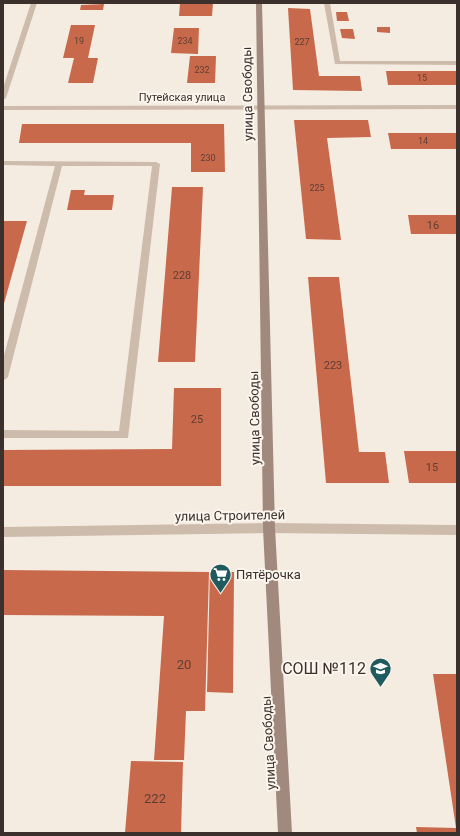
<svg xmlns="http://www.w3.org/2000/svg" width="460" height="836" font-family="Roboto,sans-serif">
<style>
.building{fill:#c8694b}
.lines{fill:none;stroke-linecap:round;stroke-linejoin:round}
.lane{fill:#cdbbac;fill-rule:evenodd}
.street{fill:#cdbbac;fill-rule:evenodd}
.secondary{fill:#a18a7d;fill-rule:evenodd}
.labels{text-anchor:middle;stroke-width:4;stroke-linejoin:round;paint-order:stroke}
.far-number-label{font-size:9px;fill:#5e3e33}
.far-street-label{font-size:11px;fill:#3b302b;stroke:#fbf5ee}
.number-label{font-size:11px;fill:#5e3e33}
.street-label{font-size:13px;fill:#3b302b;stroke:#fbf5ee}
.poi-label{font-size:13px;fill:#3b302b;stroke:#fbf5ee;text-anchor:start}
.near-number-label{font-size:13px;fill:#5e3e33}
.near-poi-label{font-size:16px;fill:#3b302b;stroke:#fbf5ee;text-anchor:end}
</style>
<rect width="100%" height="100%" fill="#f4ebe1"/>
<path class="building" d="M180,3H213L212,16H179Z
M104,4L103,10H80L81,5Z
M288,8L310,9L319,76H360L362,91L293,90Z
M336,12H347L349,21H337Z
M71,25H95L88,58H98L93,83H68L74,58H63Z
M377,27H390V33L377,32Z
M174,28H199L198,54L171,53Z
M340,29H353L355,39L342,38Z
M190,56H216L215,83H187Z
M386,71H457V85H388Z
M294,120H368L371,137L327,138L341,240L306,239Z
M22,124H224L225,172H191V143H19Z
M388,133H457V149H391Z
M172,187H203L195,362H158Z
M71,190H85L84,195H114L112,210H67Z
M408,215H457V234H411Z
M3,221H27L3,307Z
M308,277H339L359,452H385L389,483H326Z
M174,388H221V486H3V450L172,449Z
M404,451H457V483H409Z
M3,570L209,572L205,711H186L184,760H154L164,616L3,615Z
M210,571L234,572L233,693L207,692Z
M433,674H457V833H417L416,827L456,828Z
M131,761L183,762L181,833H125Z"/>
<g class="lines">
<path class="lane" d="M324,3H330L340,61H457V65L335,64Z
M3,161L156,162L160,164L128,438H3V430L119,431L152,166H62L8,377L3,381V359L55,166L3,165Z"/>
<path class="street" d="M31,3H37L6,98L3,100V88Z
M457,105V109L3,110V106Z
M269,523L457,525V535L269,533L3,537V527Z"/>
<path class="secondary" d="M256,3H262L275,528L292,833H278L263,528Z"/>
</g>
<defs>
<symbol id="supermarket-pin" viewBox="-11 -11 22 30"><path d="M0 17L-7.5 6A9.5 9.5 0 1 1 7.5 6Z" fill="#1f5a5e" stroke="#fbf5ee"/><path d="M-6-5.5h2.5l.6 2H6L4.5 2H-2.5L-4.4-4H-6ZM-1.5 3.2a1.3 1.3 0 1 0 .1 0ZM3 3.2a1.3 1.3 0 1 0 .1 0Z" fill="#fff"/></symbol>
<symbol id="school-pin" viewBox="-11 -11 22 30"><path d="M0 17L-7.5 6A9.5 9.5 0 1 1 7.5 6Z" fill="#1f5a5e" stroke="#fbf5ee"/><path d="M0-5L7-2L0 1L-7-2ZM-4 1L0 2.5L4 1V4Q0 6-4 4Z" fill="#fff"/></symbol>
</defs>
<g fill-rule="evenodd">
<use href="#supermarket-pin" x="208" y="562" width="25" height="34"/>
<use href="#school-pin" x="368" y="656" width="25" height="34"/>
</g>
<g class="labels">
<g class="far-number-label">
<text x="79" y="44">19</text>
<text x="185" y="44">234</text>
<text x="302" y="45">227</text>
<text x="202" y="73">232</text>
<text x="422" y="81">15</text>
<text x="423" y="144">14</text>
<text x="208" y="161">230</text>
<text x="317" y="191">225</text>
</g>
<g class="far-street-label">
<text x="182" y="101">Путейская улица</text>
</g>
<g class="number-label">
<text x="433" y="229">16</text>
<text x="182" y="279">228</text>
<text x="333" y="369">223</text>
<text x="197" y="423">25</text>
<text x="432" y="471">15</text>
</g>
<g class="street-label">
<text transform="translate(247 94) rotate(-91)" y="5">улица Свободы</text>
<text transform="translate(254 418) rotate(-91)" y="5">улица Свободы</text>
<text transform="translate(230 515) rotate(-1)" y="5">улица Строителей</text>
<text transform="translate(268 743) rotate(-93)" y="5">улица Свободы</text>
</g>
<g class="poi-label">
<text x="236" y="579">Пятёрочка</text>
</g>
<g class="near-number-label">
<text x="184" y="669">20</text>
<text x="155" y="803">222</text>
</g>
<g class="near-poi-label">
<text x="366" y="674">СОШ №112</text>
</g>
</g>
<rect width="460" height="836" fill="none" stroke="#3b302b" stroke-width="8"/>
</svg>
